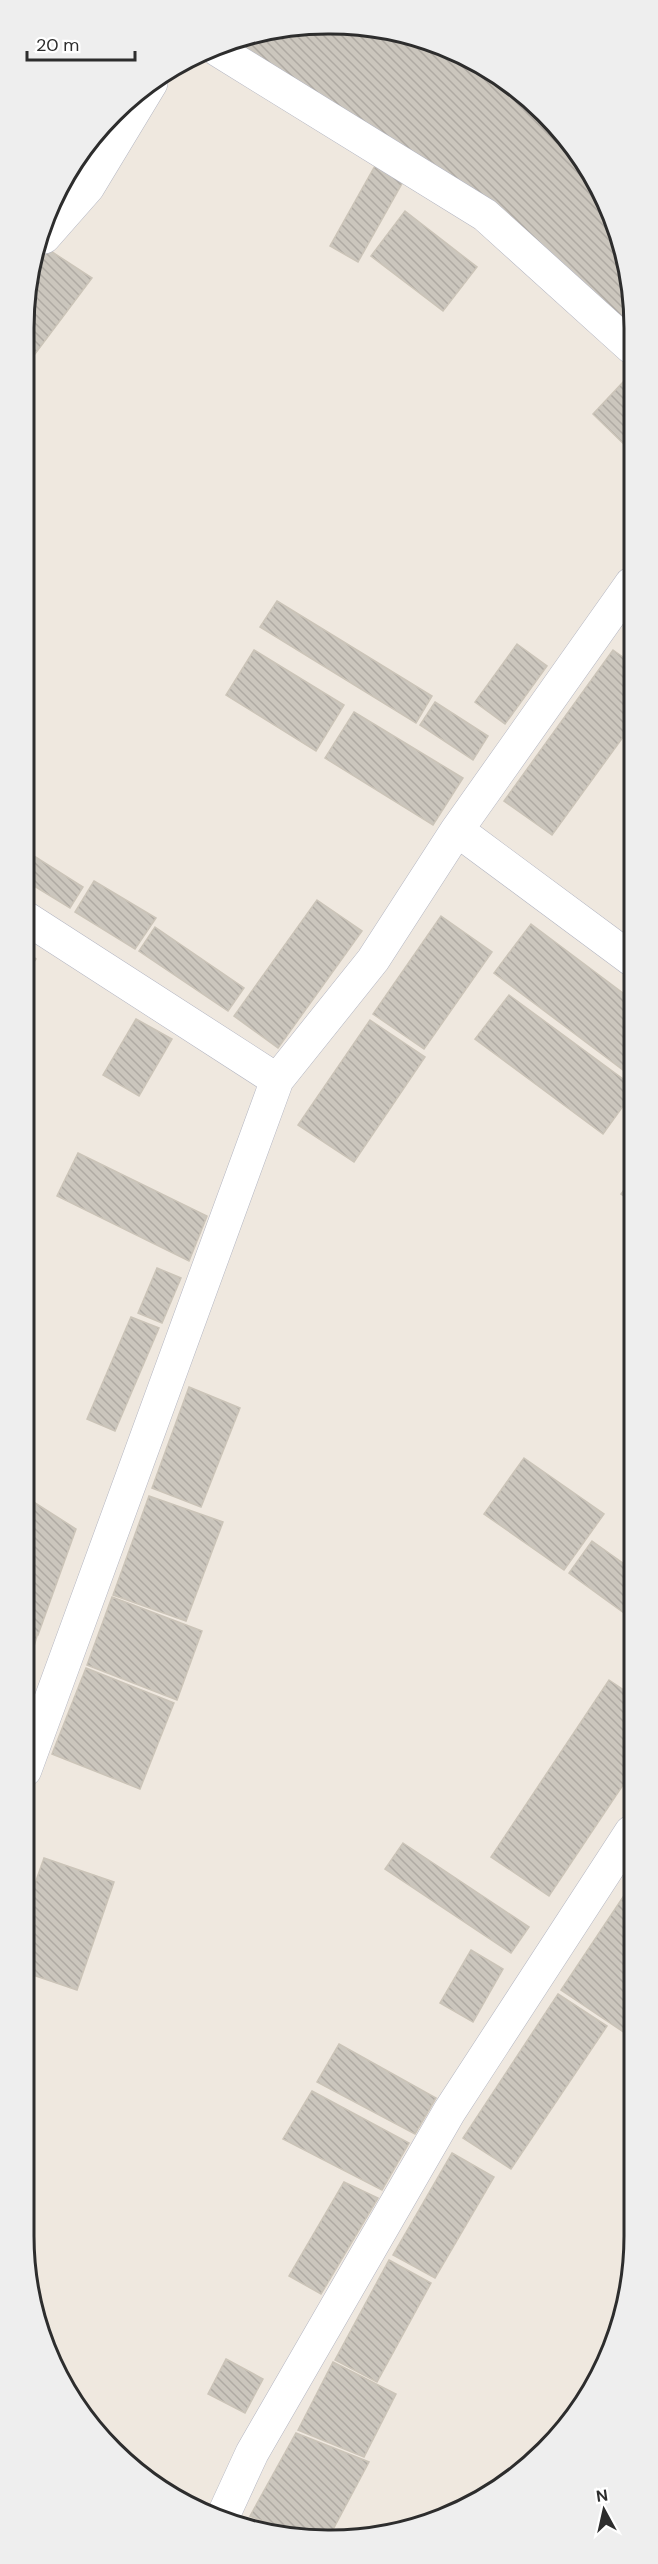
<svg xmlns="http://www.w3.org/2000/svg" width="658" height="2564" font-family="'DM Sans',sans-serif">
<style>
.building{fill:url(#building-back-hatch);stroke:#cbc4b8;stroke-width:1.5}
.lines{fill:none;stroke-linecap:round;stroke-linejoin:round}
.street-casing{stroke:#b3b5c1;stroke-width:34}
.street{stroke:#fff;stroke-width:33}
.rim{fill:none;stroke:#2d2d2d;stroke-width:3}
</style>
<defs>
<pattern id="building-back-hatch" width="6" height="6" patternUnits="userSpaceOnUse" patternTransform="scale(1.5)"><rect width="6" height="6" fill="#cbc6bd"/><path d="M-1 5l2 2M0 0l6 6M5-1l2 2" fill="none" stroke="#afaaa3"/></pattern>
</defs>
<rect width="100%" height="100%" fill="#efe8df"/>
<path class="building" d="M369,27L464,56L545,114L603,194L631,290V330L484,198L432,163L231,44L250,34Z
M376,164L404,180L358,262L330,246Z
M405,211L477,267L443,311L371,256Z
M43,246L92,278L32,358L27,354V289Z
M626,379L631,385V451L593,414Z
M277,601L432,696L416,723L260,627Z
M517,644L547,666L505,724L475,702Z
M254,650L344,705L316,751L226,695Z
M613,650L631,663V726L552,835L504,801Z
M435,702L488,736L473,760L420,725Z
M354,712L463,778L433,825L325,758Z
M26,851L83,887L70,908L26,881Z
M94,881L156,918L135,949L75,912Z
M317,900L362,931L278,1048L234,1016Z
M441,916L492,952L424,1049L373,1014Z
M531,924L631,999V1076L494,973Z
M155,927L244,988L228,1011L139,951Z
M26,951L36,959L26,974Z
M509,995L631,1085V1095L603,1134L475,1039Z
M136,1019L172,1039L139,1096L103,1075Z
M370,1020L425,1057L354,1162L298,1125Z
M78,1153L207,1216L189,1261L57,1196Z
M631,1180V1201L621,1194Z
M157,1268L181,1278L162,1323L138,1313Z
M131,1317L159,1328L115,1431L87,1419Z
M189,1387L240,1408L201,1507L152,1488Z
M524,1458L604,1514L564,1570L484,1514Z
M149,1496L223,1522L186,1621L113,1595Z
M32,1501L76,1529L38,1635L25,1628V1520Z
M592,1541L631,1569V1618L569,1573Z
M112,1597L202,1631L177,1700L87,1665Z
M25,1630L37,1636L25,1677Z
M86,1668L174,1703L140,1789L52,1754Z
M609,1680L631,1695V1773L549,1896L491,1857Z
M403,1843L529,1927L511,1953L385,1869Z
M44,1858L114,1882L77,1990L24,1972V1915Z
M625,1894L631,1898V2024L625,2033L561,1990Z
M471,1950L503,1969L473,2022L440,2003Z
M558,1994L607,2026L511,2169L463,2138Z
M339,2044L436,2098L415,2134L317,2082Z
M312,2091L409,2143L382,2190L283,2139Z
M452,2153L494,2177L435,2278L393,2255Z
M344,2182L378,2198L321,2294L289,2276Z
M389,2260L431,2283L377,2382L335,2360Z
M226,2359L263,2379L245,2413L208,2394Z
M333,2362L396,2394L364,2457L298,2430Z
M296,2433L369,2462L329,2537L309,2539L250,2516Z"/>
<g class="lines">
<defs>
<path id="street" d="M218,50L485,215L631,347
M44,237L88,187L151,83
M457,830L631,959
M26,918L277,1080
M25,1770L277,1080L373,960L457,830L631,584
M223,2516L252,2453L449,2112L631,1832"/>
</defs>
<use href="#street" class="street-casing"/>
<use href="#street" class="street"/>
</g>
<path d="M0 0H658V2564H0ZM328 34H330A294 294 0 0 1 624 328V2236A294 294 0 0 1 330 2530H328A294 294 0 0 1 34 2236V328A294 294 0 0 1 328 34Z" fill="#eee" fill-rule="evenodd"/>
<path class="rim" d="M328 34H330A294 294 0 0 1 624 328V2236A294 294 0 0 1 330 2530H328A294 294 0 0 1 34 2236V328A294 294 0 0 1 328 34Z"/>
<g transform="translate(604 2510) rotate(352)" stroke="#ffffff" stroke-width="4.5" paint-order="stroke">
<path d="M0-4.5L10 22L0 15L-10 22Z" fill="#2d2d2d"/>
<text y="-9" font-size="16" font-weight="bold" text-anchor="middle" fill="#2d2d2d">N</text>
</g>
<path d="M27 51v9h108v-9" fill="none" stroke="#2d2d2d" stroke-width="3"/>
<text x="36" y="51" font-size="18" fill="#2d2d2d" stroke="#ffffff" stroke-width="4.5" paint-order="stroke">20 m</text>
</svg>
